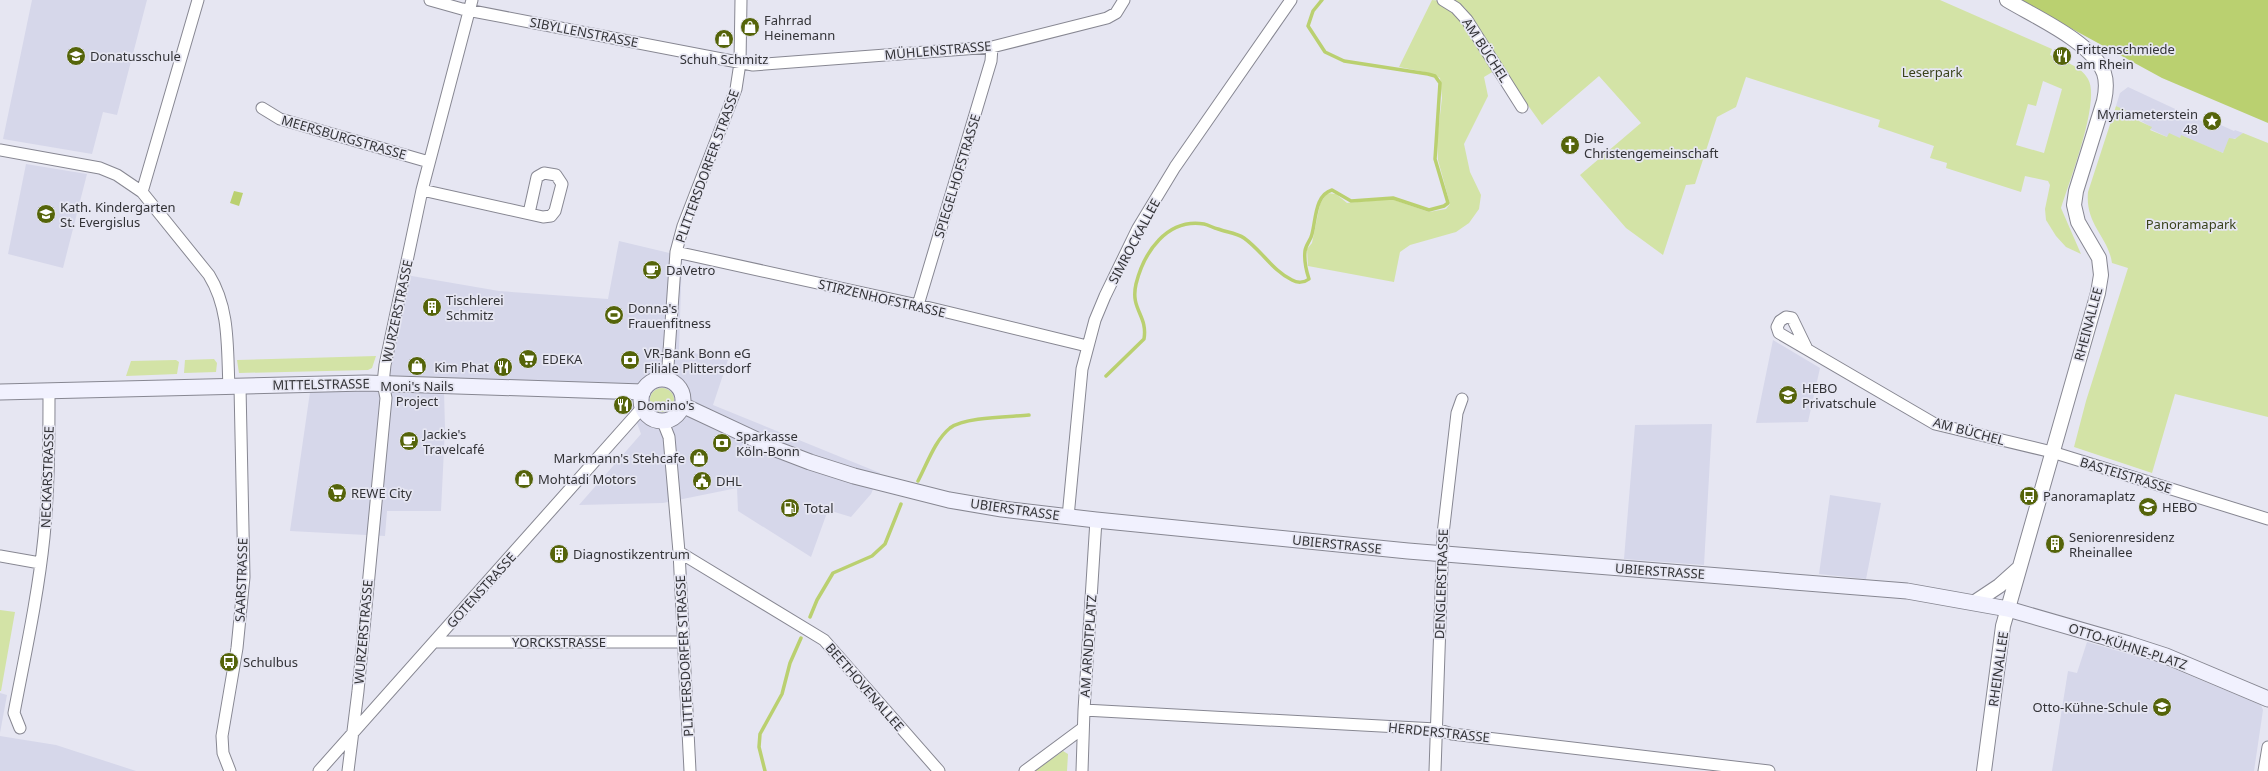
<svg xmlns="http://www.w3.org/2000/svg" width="2268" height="771" font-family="'Noto Sans',sans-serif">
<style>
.built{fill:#d6d7ea}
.green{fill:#d3e3a6;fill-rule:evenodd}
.water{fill:#bad070}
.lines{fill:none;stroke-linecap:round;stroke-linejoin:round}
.stream{stroke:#bad070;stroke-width:3.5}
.minor-casing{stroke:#878792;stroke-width:13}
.tertiary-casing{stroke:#878792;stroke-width:16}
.secondary-casing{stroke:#878792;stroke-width:17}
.minor{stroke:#fff;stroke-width:11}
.tertiary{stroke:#fff;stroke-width:14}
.secondary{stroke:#f1f1fe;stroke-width:15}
.labels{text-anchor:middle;stroke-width:3.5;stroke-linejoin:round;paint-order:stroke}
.poi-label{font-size:13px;fill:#333337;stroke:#e6e6f2;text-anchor:start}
.street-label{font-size:13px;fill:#333337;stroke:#e6e6f2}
.park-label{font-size:13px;fill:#39421a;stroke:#e6e6f2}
</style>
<rect width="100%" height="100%" fill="#e6e6f2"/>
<path class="built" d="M32,0H147L117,115L103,112L92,154L3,139Z
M2128,87L2201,121H2212L2234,131L2235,130L2243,133L2238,138L2232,139L2223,153L2181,136L2180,138L2167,137L2150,129L2151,127L2116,106L2120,93Z
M26,164L87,174L63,268L8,254Z
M619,241L682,256L679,350L728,360L713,405L880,473L871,494L851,517L828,510L811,557L738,511L737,488L663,503L579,505L641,434L629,401L444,392L445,428L441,511H387L385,536L290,531L310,392L388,388L406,275L499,291L608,299Z
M1773,340L1820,368L1808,422L1756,423Z
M1712,424L1704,565L1624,559L1635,425Z
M1830,495L1881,503L1866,579L1819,574Z
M2087,642L2160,663L2261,705L2263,710L2254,771H2052L2068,671L2077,673Z
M0,693L7,695L0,733Z
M0,736L56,745L136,771H0Z"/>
<path class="green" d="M1432,0C1459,0 1481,49 1494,71L1484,77L1488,96L1464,144L1470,172L1481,195L1479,209L1469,223L1456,232L1410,245L1400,252L1394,282L1308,266L1307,249L1312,243L1320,204L1327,193L1336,194L1347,203L1391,199L1429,212L1446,209L1450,204L1438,160L1437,141L1442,98L1440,78L1430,73L1399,67Z
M1455,0H1940L2052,49L2050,55C2063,61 2081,66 2088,79C2101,100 2069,182 2061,208L2081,254L2066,247L2056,236L2046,220L2045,209L2050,185L2048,181L2025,176L2021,192L1946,168L1947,163L1930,158L1934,146L1878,127L1880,120L1746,77L1736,107L1717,117L1695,184L1686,185L1663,255L1626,228L1580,175L1641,123L1599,76L1542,125L1515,87L1465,8ZM2043,81L2062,89L2044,153L2016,145L2028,104L2036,106Z
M2116,106L2138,116L2139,121L2152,127L2150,130L2167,137L2169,133L2180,138L2181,135L2223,153L2229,138L2235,139L2243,133L2268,143V417L2175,394L2152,473L2074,447L2086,401L2128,268L2112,263C2108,236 2085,225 2088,192Z
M376,356L372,368L368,370L239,373L237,360Z
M214,359L217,363L216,372L184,373L185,360Z
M176,360L179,362L177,374L126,376L131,361Z
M650 400a12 12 0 1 1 24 0a12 12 0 1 1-24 0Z
M0,610L15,612L1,691H0Z
M1063,751L1068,754L1067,771H1035Z"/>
<path class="water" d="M2019,0H2268V123L2162,78Z
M234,191L243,193L239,206L230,203Z"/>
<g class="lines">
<path class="stream" d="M1106,376L1144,339C1148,315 1130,310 1136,284C1144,252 1167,218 1204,224C1209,225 1213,228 1218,229C1226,232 1237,233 1244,238C1261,250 1273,271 1292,280C1297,283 1304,283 1309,279C1306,270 1304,260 1305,251C1306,244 1311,240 1312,234C1316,219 1315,195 1332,190L1351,201L1393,198L1429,210L1444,206L1448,203L1435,159L1440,83L1435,76L1428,74L1344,61L1325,52L1308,26L1313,11L1322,0
M918,481C927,464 935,440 950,428C965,417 1009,417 1029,415
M810,617L817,600L833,573L872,556L885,544L901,504
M765,771L759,747L760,734L782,694L790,663L801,638"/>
<defs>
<path id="minor" d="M430,0L462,9L753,65L992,47L1107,18L1116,13L1124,0
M1443,0L1456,8L1467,20L1522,107
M262,108L280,119L429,162
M0,150L100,168L117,175L142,192L209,275C230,309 227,348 229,387
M422,190L543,217L551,216L555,211L562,184L556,175L544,173L537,177L529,213
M142,192L198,0
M676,252L918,305L1087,346
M918,305L991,61L992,47
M1807,349L1792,318L1786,317L1780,321L1777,327L1779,333L1935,424L2052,452L2268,519
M667,380L676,252L683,226L736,89L740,63L741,0
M663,422L669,437L679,552L690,771
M1068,517L1082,369L1095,320L1105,296L1138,228L1175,167L1291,0
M679,552L824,640L939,771
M0,556L40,563
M434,642H683
M1084,710L1436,729L1452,734L1769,771
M20,728L14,713C25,655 38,596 44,537C49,488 49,440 49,391
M230,771L223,753L222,736L237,648L244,577L240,387
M319,771L642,408
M348,771L358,691L386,398L383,383L385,365L422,190L472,0
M1025,771L1083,728
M1082,771L1084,710L1096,520
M1435,771L1443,534L1457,413L1462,399
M2264,771L2268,747"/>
<path id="tertiary" d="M1975,602L1999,586L2018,569
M1984,771L2003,626L2098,293L2101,275L2099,258L2078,222L2074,205L2076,191L2104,101C2106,92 2107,82 2104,73C2092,42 2035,17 2007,0"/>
<path id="secondary" d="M641 400a21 21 0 1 1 42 0a21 21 0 1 1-42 0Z
M0,392L366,383L643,392
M682,405L776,449L810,462L854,476L949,500L1002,509L1096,520L1408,551L1907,591L2008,609L2129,644L2166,656L2268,699"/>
</defs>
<use href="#minor" class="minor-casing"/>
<use href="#tertiary" class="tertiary-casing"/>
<use href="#secondary" class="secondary-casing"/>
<use href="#minor" class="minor"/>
<use href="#tertiary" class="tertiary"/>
<use href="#secondary" class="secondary"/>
</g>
<defs>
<symbol id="shop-disc" viewBox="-11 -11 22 22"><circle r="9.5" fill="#55640a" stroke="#e6e6f2"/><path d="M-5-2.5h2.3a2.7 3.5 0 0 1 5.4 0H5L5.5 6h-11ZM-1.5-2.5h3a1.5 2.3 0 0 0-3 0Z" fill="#fff"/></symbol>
<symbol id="school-disc" viewBox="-11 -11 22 22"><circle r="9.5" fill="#55640a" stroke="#e6e6f2"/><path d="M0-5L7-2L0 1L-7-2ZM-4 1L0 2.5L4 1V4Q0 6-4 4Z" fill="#fff"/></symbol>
<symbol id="restaurant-disc" viewBox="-11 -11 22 22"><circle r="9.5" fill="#55640a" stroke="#e6e6f2"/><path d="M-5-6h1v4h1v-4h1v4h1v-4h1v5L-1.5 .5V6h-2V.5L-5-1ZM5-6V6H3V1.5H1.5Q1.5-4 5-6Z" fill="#fff"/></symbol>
<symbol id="sight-disc" viewBox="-11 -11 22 22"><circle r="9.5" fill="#55640a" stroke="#e6e6f2"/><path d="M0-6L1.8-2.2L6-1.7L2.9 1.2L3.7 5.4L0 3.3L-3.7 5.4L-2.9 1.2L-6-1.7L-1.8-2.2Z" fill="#fff"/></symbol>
<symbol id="church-disc" viewBox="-11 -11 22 22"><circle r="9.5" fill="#55640a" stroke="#e6e6f2"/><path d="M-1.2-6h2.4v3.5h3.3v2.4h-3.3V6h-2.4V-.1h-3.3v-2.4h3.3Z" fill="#fff"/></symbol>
<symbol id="cafe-disc" viewBox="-11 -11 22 22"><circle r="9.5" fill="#55640a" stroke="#e6e6f2"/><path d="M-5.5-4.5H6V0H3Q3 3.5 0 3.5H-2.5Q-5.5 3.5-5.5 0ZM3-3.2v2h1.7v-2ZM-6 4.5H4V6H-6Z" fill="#fff"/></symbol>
<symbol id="building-disc" viewBox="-11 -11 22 22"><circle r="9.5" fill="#55640a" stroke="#e6e6f2"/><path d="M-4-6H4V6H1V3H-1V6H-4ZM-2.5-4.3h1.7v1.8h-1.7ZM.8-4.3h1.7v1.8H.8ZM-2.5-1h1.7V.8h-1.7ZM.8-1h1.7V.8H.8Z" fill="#fff"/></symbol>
<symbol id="stadium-disc" viewBox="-11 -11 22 22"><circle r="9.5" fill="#55640a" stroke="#e6e6f2"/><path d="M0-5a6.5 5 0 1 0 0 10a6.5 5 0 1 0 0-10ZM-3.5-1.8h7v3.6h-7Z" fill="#fff"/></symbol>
<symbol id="supermarket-disc" viewBox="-11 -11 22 22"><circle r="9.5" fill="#55640a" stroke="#e6e6f2"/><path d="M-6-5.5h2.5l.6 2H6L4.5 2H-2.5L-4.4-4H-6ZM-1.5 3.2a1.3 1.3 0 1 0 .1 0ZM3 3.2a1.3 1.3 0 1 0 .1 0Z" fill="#fff"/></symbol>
<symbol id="bank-disc" viewBox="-11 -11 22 22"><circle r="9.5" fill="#55640a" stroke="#e6e6f2"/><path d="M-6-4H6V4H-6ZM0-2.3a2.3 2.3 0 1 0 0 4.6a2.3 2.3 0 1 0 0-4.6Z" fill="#fff"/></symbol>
<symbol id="civic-disc" viewBox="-11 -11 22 22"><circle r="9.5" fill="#55640a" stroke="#e6e6f2"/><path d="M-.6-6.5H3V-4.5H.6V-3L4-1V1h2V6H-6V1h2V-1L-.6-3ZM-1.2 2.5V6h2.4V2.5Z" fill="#fff"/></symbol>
<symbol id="bus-disc" viewBox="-11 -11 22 22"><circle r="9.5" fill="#55640a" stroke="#e6e6f2"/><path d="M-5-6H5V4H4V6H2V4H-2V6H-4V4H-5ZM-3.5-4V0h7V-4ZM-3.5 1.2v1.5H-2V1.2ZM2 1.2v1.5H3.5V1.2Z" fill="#fff"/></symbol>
<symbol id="fuel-disc" viewBox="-11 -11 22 22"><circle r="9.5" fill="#55640a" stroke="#e6e6f2"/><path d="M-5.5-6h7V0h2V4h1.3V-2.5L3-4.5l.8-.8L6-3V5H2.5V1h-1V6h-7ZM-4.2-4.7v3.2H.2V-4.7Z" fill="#fff"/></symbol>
</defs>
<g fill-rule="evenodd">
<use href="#shop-disc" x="739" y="16" width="22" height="22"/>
<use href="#shop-disc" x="713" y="28" width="22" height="22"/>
<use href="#school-disc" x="65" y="45" width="22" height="22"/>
<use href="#restaurant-disc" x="2051" y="45" width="22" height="22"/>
<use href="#sight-disc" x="2201" y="110" width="22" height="22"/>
<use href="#church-disc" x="1559" y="134" width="22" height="22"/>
<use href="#school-disc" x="35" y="203" width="22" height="22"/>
<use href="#cafe-disc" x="641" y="259" width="22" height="22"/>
<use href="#building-disc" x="421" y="296" width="22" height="22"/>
<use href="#stadium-disc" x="603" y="304" width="22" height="22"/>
<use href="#supermarket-disc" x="517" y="348" width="22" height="22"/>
<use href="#bank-disc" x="619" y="349" width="22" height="22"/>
<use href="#shop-disc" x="406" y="355" width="22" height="22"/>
<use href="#restaurant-disc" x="492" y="356" width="22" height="22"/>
<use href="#school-disc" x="1777" y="384" width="22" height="22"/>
<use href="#restaurant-disc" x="612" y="394" width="22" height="22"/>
<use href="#cafe-disc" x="398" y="430" width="22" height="22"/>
<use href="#bank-disc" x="711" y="432" width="22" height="22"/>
<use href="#shop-disc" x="688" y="447" width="22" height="22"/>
<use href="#shop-disc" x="513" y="468" width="22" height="22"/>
<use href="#civic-disc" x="691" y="470" width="22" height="22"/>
<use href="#supermarket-disc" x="326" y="482" width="22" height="22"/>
<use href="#bus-disc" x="2018" y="485" width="22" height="22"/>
<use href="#school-disc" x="2137" y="496" width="22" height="22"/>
<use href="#fuel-disc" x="779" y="497" width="22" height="22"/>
<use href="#building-disc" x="2044" y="533" width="22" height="22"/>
<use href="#building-disc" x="548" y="543" width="22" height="22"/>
<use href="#bus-disc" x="218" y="651" width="22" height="22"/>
<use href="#school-disc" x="2151" y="696" width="22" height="22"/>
</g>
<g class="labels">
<g class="poi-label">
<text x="764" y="25">Fahrrad<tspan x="764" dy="15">Heinemann</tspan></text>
<text x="2076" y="54">Frittenschmiede<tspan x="2076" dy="15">am Rhein</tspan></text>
<text x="90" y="61">Donatusschule</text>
<text x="724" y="64" text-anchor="middle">Schuh Schmitz</text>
<text x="2198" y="119" text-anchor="end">Myriameterstein<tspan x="2198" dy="15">48</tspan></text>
<text x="1584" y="143">Die<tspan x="1584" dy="15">Christengemeinschaft</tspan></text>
<text x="60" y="212">Kath. Kindergarten<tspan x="60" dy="15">St. Evergislus</tspan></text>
<text x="666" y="275">DaVetro</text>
<text x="446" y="305">Tischlerei<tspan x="446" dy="15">Schmitz</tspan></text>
<text x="628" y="313">Donna's<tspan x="628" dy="15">Frauenfitness</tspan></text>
<text x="644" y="358">VR-Bank Bonn eG<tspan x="644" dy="15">Filiale Plittersdorf</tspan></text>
<text x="542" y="364">EDEKA</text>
<text x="489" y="372" text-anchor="end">Kim Phat</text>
<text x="417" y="391" text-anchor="middle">Moni's Nails<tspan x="417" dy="15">Project</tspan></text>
<text x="1802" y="393">HEBO<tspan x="1802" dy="15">Privatschule</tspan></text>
<text x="637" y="410">Domino's</text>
<text x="423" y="439">Jackie's<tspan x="423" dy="15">Travelcafé</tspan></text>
<text x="736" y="441">Sparkasse<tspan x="736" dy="15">Köln-Bonn</tspan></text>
<text x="685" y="463" text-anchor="end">Markmann's Stehcafe</text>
<text x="538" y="484">Mohtadi Motors</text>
<text x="716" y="486">DHL</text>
<text x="351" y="498">REWE City</text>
<text x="2043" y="501">Panoramaplatz</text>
<text x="2162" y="512">HEBO</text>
<text x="804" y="513">Total</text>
<text x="2069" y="542">Seniorenresidenz<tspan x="2069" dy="15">Rheinallee</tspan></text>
<text x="573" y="559">Diagnostikzentrum</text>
<text x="243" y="667">Schulbus</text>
<text x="2148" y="712" text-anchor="end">Otto-Kühne-Schule</text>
</g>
<g class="street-label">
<text transform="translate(584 32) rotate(11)" y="5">SIBYLLENSTRASSE</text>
<text transform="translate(938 50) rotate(-5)" y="5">MÜHLENSTRASSE</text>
<text transform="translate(1486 50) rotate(57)" y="5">AM BÜCHEL</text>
<text transform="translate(344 137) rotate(16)" y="5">MEERSBURGSTRASSE</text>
<text transform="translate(707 166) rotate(-70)" y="5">PLITTERSDORFER STRASSE</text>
<text transform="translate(957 176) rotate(-73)" y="5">SPIEGELHOFSTRASSE</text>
<text transform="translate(1134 241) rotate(-62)" y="5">SIMROCKALLEE</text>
<text transform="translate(882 298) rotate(13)" y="5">STIRZENHOFSTRASSE</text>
<text transform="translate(397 311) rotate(-78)" y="5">WURZERSTRASSE</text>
<text transform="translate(2088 324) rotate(-75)" y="5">RHEINALLEE</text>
<text transform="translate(321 384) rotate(-1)" y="5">MITTELSTRASSE</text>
<text transform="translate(1969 431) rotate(15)" y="5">AM BÜCHEL</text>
<text transform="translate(2126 475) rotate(17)" y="5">BASTEISTRASSE</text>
<text transform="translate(47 477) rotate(-88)" y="5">NECKARSTRASSE</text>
<text transform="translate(1015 509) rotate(8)" y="5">UBIERSTRASSE</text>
<text transform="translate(1337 544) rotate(6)" y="5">UBIERSTRASSE</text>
<text transform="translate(1660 571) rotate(4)" y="5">UBIERSTRASSE</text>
<text transform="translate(241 580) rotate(-88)" y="5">SAARSTRASSE</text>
<text transform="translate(1441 584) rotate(-88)" y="5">DENGLERSTRASSE</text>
<text transform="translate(481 590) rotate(-48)" y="5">GOTENSTRASSE</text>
<text transform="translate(363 632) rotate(-85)" y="5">WURZERSTRASSE</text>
<text x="559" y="647">YORCKSTRASSE</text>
<text transform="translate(1088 646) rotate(-86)" y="5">AM ARNDTPLATZ</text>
<text transform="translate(2128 646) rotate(18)" y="5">OTTO-KÜHNE-PLATZ</text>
<text transform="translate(684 656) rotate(-93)" y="5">PLITTERSDORFER STRASSE</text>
<text transform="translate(1998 669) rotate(-82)" y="5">RHEINALLEE</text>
<text transform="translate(865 687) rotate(49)" y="5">BEETHOVENALLEE</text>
<text transform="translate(1439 732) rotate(6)" y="5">HERDERSTRASSE</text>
</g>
<g class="park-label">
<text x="1932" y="77">Leserpark</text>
<text x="2191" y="229">Panoramapark</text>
</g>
</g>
</svg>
